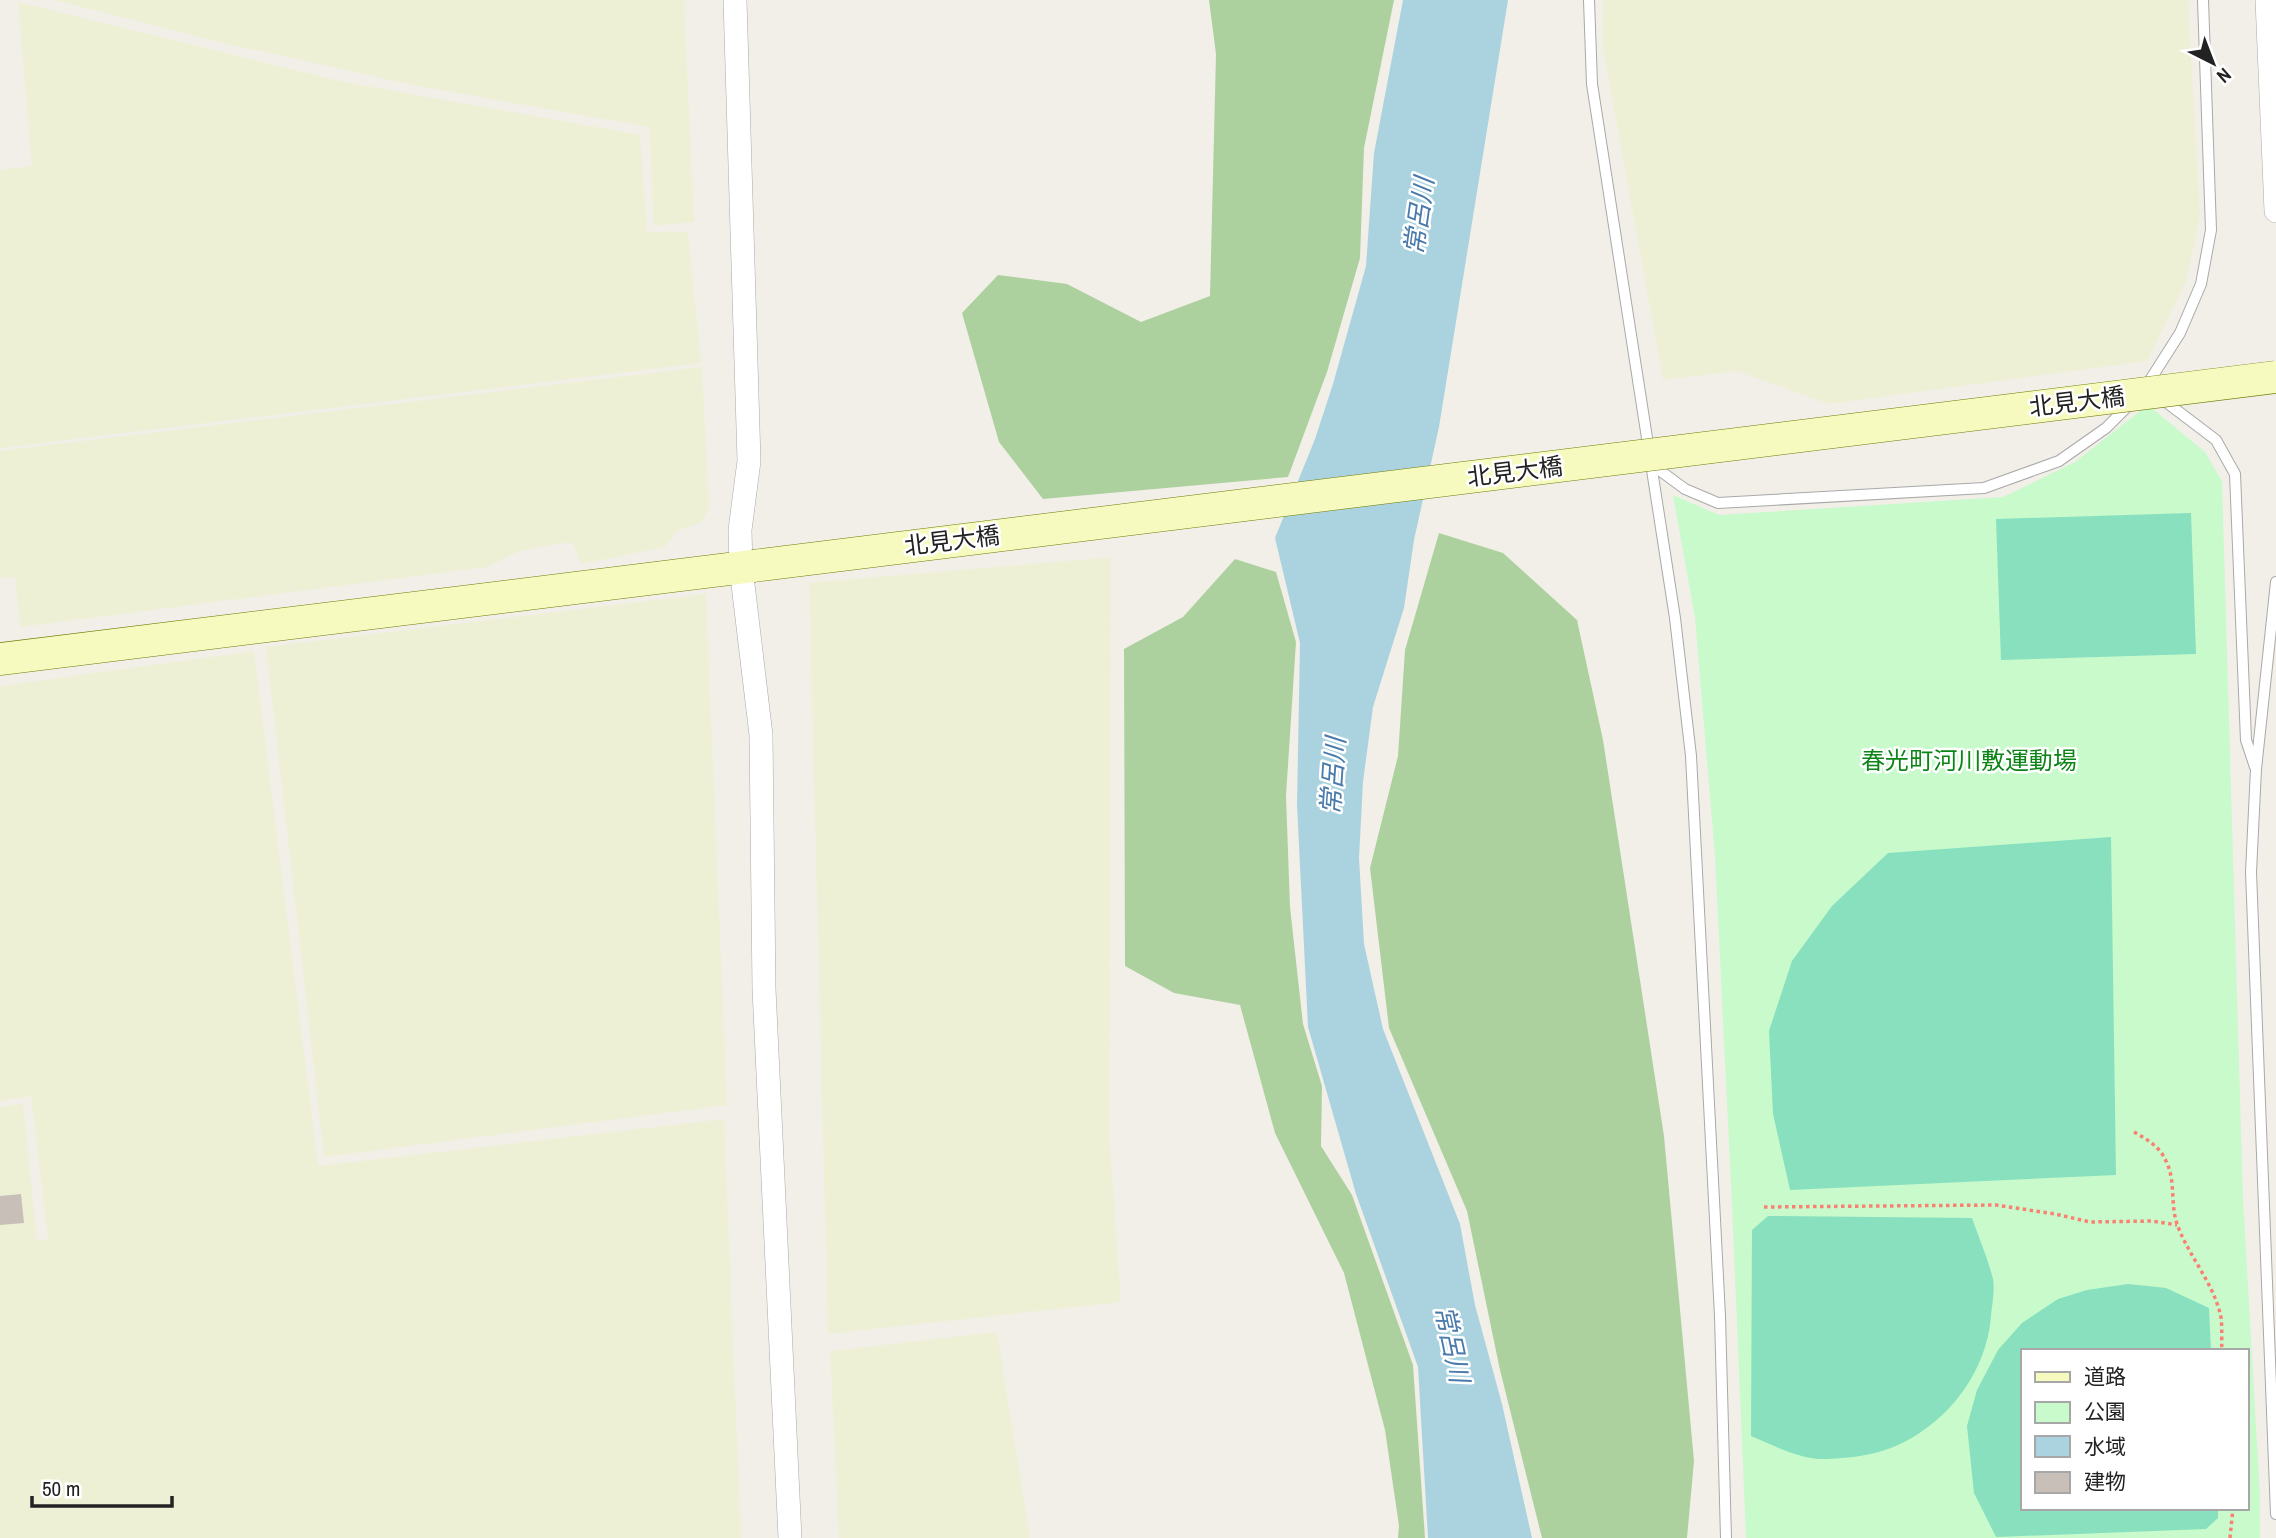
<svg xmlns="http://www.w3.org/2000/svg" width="2276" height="1538" font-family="'Archivo Narrow','Noto Sans JP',sans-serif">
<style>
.farmland{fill:#eef0d5}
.forest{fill:#add19e}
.park{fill:#c8facc;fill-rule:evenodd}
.pitch{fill:#88e0be}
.water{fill:#aad3df}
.building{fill:#c7bfb8}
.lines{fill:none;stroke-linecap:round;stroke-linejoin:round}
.lane-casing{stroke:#a9a9a9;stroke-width:12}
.street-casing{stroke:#a9a9a9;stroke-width:24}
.secondary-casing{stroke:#707d05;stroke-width:33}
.path{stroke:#fa8072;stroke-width:3.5;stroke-dasharray:3.5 3.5;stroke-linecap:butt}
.lane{stroke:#fff;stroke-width:10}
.street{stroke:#fff;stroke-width:23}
.secondary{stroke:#f7fabf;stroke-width:32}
.secondary-bridge-casing{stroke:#707d05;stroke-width:33;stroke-linecap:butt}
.secondary-bridge{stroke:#f7fabf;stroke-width:32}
.labels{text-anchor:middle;stroke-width:5;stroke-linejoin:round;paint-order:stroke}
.street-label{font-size:24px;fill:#222;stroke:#fff}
.park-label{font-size:24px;fill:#0c8416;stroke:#fff}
.water-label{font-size:26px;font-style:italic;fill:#4a7aab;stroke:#fff}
</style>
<rect width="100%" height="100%" fill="#f2efe9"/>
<path class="farmland" d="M55,0H684L694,222L654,226L649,127L418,86L223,43Z
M1603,0H2188L2200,217L2186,282L2147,361L1829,404L1737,371L1663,380L1602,42Z
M18,2L344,82L640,135L647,232H688L701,363L0,448V170L32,166Z
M702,367L709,507L702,522L677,531L665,547L581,564L573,543H564L519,551L487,567L20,627L15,577L0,578V451Z
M1111,557L1110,1144L1121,1302L828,1334L809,583Z
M706,594L727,1105L324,1157L266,647Z
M254,651L318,1166L724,1119L741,1538H0V1107L23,1104L37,1240L48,1239L31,1096L0,1101V686Z
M997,1332L1030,1538H839L830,1351Z"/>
<path class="forest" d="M1209,0H1394L1364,148L1360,258L1327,372L1288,477L1043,499L999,442L962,313L998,275L1067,284L1141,322L1210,296L1216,54Z
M1439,533L1503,553L1577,620L1603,740L1664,1136L1694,1461L1687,1538H1542L1500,1370L1467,1211L1389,1028L1370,868L1398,756L1405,650Z
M1235,559L1276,572L1296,642L1286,796L1290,907L1303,1024L1322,1086L1321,1146L1352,1195L1413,1365L1425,1538H1398L1399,1526L1385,1430L1344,1273L1275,1133L1240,1005L1174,993L1125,966L1124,649L1183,617Z"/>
<path class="park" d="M2148,405L2205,452L2222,481L2243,1199L2260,1496V1538H1746L1732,1205L1715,856L1695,618L1673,495L1719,515L2003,497L2075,462ZM2022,1351H2246V1508H2022Z"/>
<path class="pitch" d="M2191,513L2196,654L2001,660L1996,519Z
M2111,837L2116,1175L1790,1190L1773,1114L1769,1031L1792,961L1832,906L1888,853Z
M1768,1216L1972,1218C1979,1238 1988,1259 1993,1279C1995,1290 1992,1305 1991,1316C1987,1371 1949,1421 1900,1444C1878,1455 1851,1458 1827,1459C1801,1460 1775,1446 1751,1436L1752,1230Z
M2128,1284L2166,1288L2209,1308L2211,1351H2022V1508H2218V1518L2206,1529L1996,1537L1974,1493L1967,1426L1977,1390L1998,1350L2022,1323L2058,1299L2087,1290Z"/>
<path class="water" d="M1403,0H1508L1439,427L1414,540L1404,608L1373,707L1363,782L1359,858L1364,944L1383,1029L1460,1224L1475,1305L1502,1404L1532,1538H1428L1418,1367L1356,1194L1308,1027L1297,805L1300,643L1275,538L1315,439L1333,384L1366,266L1374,153Z"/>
<path class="building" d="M21,1194L24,1223L0,1225V1196Z"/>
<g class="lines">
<defs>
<path id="lane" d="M1589,0L1592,84L1675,618L1691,756L1720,1316L1726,1538
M2145,388L2180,333L2201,284L2211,230L2203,0
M2162,399L2216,440L2235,474L2246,740L2255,767
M1651,464L1685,489L1718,503L1984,488L2059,461L2106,428L2132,402
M2276,582L2256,769L2251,872L2276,1514"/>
<path id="street" d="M735,0L749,461L740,530L741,568L761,735L764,989L790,1538
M2267,0L2276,211"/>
<path id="secondary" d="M0,659L753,566"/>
</defs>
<use href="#lane" class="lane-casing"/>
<use href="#street" class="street-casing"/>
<use href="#secondary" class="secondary-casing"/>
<path class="path" d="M2134,1132C2147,1139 2160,1147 2166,1161C2176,1181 2170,1203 2177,1224C2188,1255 2212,1281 2220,1313C2223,1324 2221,1339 2222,1351
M1764,1207L1996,1205L2055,1214L2090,1222L2152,1221L2177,1225
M2230,1538L2233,1508"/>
<use href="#lane" class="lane"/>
<use href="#street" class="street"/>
<use href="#secondary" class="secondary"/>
<defs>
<path id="secondary-bridge" d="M753,566L2276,377"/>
</defs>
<use href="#secondary-bridge" class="secondary-bridge-casing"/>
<use href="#secondary-bridge" class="secondary-bridge"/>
</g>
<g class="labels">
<g class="street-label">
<text transform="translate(2077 402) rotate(-7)" y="8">北見大橋</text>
<text transform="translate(1515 472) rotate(-7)" y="8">北見大橋</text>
<text transform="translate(952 541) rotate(-7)" y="8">北見大橋</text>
</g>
<g class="park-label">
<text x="1969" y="769">春光町河川敷運動場</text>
</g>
<g class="water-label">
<text transform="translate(1419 216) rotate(-82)" y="9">常呂川</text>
<text transform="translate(1333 776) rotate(-86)" y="9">常呂川</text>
<text transform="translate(1452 1344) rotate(78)" y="9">常呂川</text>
</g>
</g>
<rect x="2021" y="1349" width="228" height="161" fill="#ffffff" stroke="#a7a7a7" stroke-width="2"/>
<rect x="2035" y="1372" width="35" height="10" fill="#f7fabf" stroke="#a7a7a7" stroke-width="2"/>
<text x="2084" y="1384" font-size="21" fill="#222222">道路</text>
<rect x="2035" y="1402" width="35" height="21" fill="#c8facc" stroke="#a7a7a7" stroke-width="2"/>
<text x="2084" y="1419" font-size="21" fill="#222222">公園</text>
<rect x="2035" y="1436" width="35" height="21" fill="#aad3df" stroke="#a7a7a7" stroke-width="2"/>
<text x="2084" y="1454" font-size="21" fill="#222222">水域</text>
<rect x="2035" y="1472" width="35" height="21" fill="#c7bfb8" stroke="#a7a7a7" stroke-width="2"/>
<text x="2084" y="1489" font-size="21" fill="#222222">建物</text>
<g transform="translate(2213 63) rotate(138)" stroke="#ffffff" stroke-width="5" paint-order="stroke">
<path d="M0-5L12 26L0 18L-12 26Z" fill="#222222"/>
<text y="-10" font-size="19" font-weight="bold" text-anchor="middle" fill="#222222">N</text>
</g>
<path d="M32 1496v10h140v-10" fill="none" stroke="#222222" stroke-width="3.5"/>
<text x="42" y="1496" font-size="21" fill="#222222" stroke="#ffffff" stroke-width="5" paint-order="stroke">50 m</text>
</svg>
